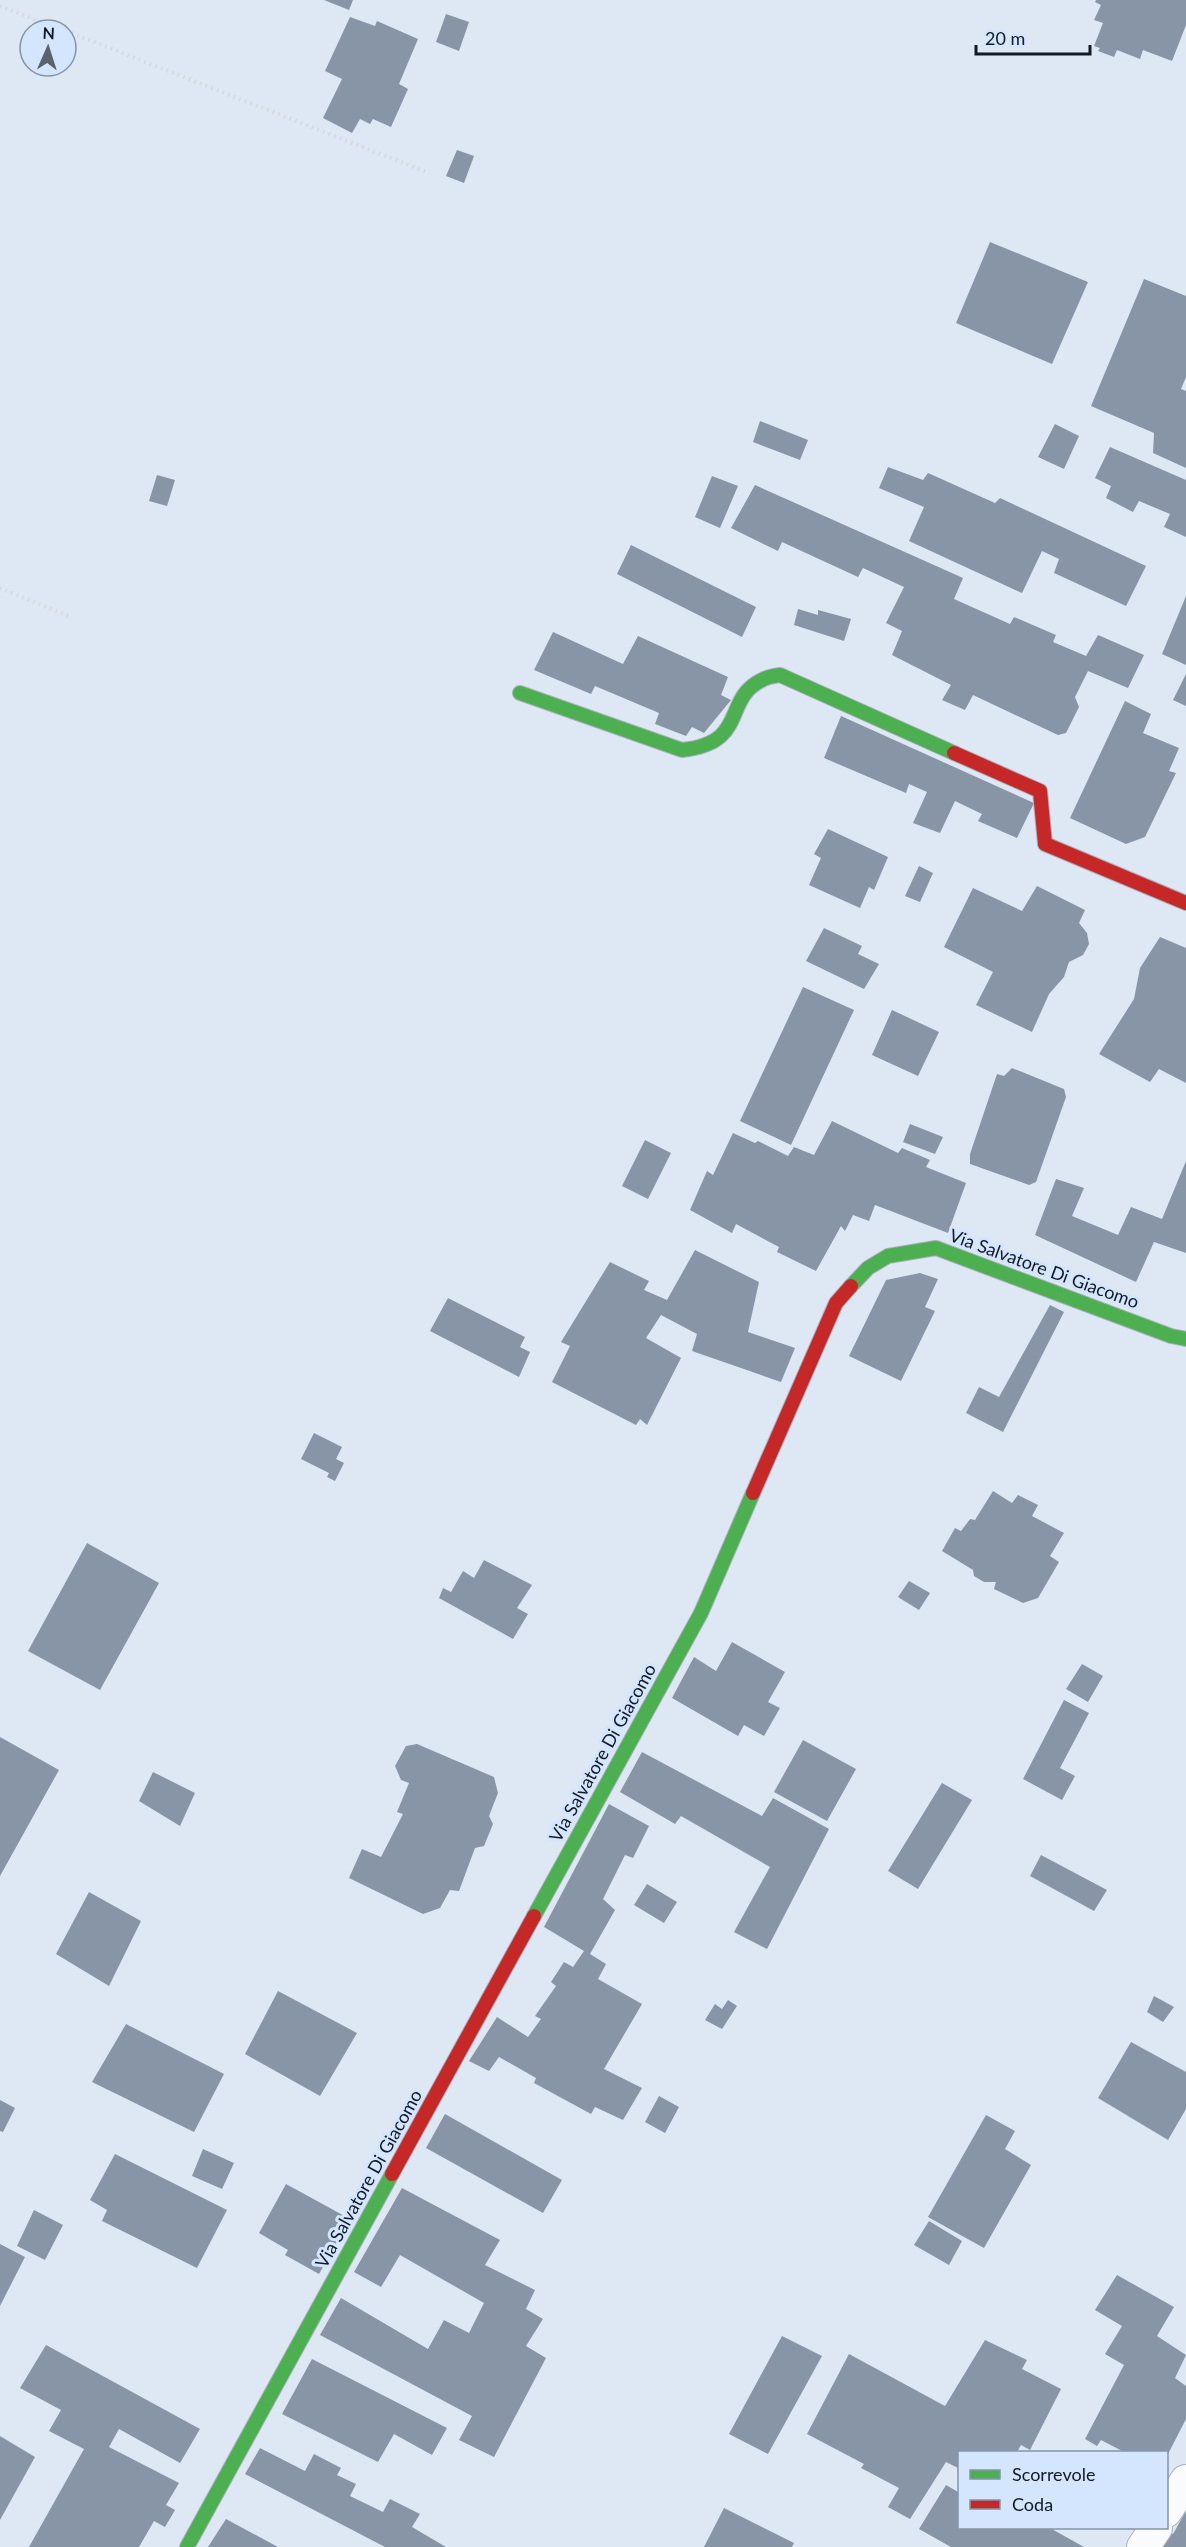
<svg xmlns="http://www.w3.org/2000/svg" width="1186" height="2547" font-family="Lato,sans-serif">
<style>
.building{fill:#8895a7}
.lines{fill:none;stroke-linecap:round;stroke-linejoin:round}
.street-casing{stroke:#a9b1bc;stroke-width:34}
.fast-casing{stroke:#a9b1bc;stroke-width:16}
.jam-casing{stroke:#a9b1bc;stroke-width:16}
.path{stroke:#d5d8dc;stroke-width:4;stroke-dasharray:1.5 4.5;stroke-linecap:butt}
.street{stroke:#fafbfd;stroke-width:32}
.fast{stroke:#4caf50;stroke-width:14}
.jam{stroke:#c62828;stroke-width:14}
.labels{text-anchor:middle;stroke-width:6;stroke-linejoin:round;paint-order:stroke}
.street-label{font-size:18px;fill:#121a25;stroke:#d4e5fe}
</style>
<rect width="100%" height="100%" fill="#dee7f4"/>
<path class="building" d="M324,0H353L349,10Z
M1096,0H1186V25L1172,61L1143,50L1140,59L1117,50L1114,57L1098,51L1100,48L1094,46L1103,23L1094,20L1101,5L1095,2Z
M446,14L469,22L459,51L436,42Z
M350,17L375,26L377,21L418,39L399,84L408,89L391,127L373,119L370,124L360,119L352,133L323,118L342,79L325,71Z
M457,150L474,156L464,183L446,176Z
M990,242L1088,282L1052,364L956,323Z
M1144,279L1186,296V377L1181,389L1186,391V468L1153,453L1154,433L1091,406Z
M760,421L808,440L800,460L753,442Z
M1055,424L1079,436L1064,469L1038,457Z
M1110,447L1186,480V537L1164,527L1170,514L1139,501L1133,512L1106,498L1111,486L1095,478Z
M888,467L923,480L928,473L995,503L1000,498L1146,566L1126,606L1054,573L1059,559L1042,551L1022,593L909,541L924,507L879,488Z
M157,475L175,480L167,506L149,501Z
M712,476L738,486L720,528L695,517Z
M755,485L963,578L954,599L1010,624L1014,617L1056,635L1053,642L1086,656L1098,635L1144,655L1128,688L1088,671L1075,697L1079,707L1066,733L1058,735L973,695L965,710L942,700L951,685L892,655L902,631L886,623L904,587L863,568L858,577L782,542L778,551L731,528Z
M631,545L756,607L742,637L617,574Z
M1186,596V665L1162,654Z
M798,609L818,615V610L851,619L844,641L794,625Z
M553,632L623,664L638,636L728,677L721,695L731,700L704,733L692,727L686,736L655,724L659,713L595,686L591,694L534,670Z
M1186,674V706L1173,700Z
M1125,701L1151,714L1143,733L1179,748L1169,771L1176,773L1145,837L1126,844L1070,818Z
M841,716L1034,803L1017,838L978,821L982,814L955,801L940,833L913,823L927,792L909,784L906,793L824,758Z
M828,829L888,857L874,890L869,887L860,908L809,885L821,858L814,854Z
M919,866L933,873L920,902L905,896Z
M1037,886L1085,910L1079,923L1087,933L1089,944L1083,955L1069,962L1064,977L1049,994L1032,1032L976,1005L993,972L944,947L973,888L1022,911Z
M824,928L862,946L858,954L879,964L864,989L806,961Z
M1160,937L1186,948V1083L1159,1069L1150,1082L1099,1054L1134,999L1140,968Z
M803,987L854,1010L791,1145L740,1121Z
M892,1010L939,1032L918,1076L872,1055Z
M1012,1068L1064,1089L1066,1097L1036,1182L1029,1185L970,1164V1154L997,1074L1004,1076Z
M832,1121L898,1153L902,1148L930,1160L926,1167L966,1183L948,1233L875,1205L869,1221L853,1215L845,1231L841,1226L816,1271L777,1252L779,1247L736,1224L732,1233L690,1210L707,1171L713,1175L733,1133L755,1143L758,1141L788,1156L794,1147L814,1155Z
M910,1124L943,1137L935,1154L903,1142Z
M645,1140L671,1153L648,1199L622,1186Z
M1186,1161V1253L1154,1242L1136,1282L1035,1235L1056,1179L1084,1188L1072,1216L1118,1235L1131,1207L1162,1219Z
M695,1250L759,1282L748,1332L795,1348L781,1382L692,1351L697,1334L661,1315L646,1338L681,1358L647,1425L640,1419L636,1425L552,1382L570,1346L561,1342L610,1262L649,1281L644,1290L667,1300Z
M920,1273L938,1279L925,1307L935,1311L901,1381L849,1356L886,1280Z
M448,1298L525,1337L520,1347L530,1352L519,1377L430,1331Z
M1050,1305L1064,1312L1003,1432L966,1413L979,1387L999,1397Z
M314,1433L342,1447L336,1459L344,1463L335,1481L327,1477L329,1473L301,1459Z
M993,1491L1012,1503L1018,1495L1038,1505L1032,1516L1064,1533L1050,1556L1059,1562L1038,1598L1023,1603L994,1589L996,1582H984L974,1576L973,1570L942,1551L955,1528L961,1531L970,1519L975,1520Z
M87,1543L159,1583L100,1690L28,1651Z
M484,1560L532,1585L517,1608L528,1614L513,1639L439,1598L443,1588L451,1592L463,1571L474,1578Z
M909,1581L930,1593L919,1610L898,1597Z
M732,1642L785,1672L768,1702L780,1708L764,1736L744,1725L738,1736L672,1698L694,1657L716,1671Z
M1082,1664L1103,1676L1088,1702L1066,1689Z
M1064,1700L1089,1713L1060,1768L1075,1776L1062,1800L1023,1779Z
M0,1737L59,1770L0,1876Z
M803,1740L856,1769L827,1821L774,1792Z
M417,1744L494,1777L498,1793L489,1816L493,1824L484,1846L475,1848L459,1891L450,1890L440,1908L423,1914L349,1878L362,1849L381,1857L403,1814L397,1812L409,1783L401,1780L395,1766L406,1746Z
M642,1752L762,1816L773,1798L829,1829L767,1949L734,1932L770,1867L681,1816L675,1824L620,1792Z
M153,1772L195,1793L180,1826L139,1801Z
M942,1783L972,1800L918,1889L888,1871Z
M609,1804L649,1826L633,1858L625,1855L603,1899L615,1910L590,1954L606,1964L598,1979L642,2004L604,2069L642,2088L623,2120L595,2107L591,2114L534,2083L536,2078L499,2057L489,2071L469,2061L497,2017L528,2037L541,2019L535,2016L556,1986L551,1982L564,1962L573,1967L584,1951L544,1927Z
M1041,1855L1107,1890L1094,1911L1030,1876Z
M647,1884L677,1902L664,1923L634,1905Z
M89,1892L141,1921L109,1986L56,1954Z
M278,1991L357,2033L320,2096L245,2054Z
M1154,1996L1174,2007L1163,2022L1147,2012Z
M728,2000L737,2006L722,2029L705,2020L715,2004L722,2009Z
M126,2024L224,2074L194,2132L92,2082Z
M1131,2042L1186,2072V2109L1168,2140L1098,2098Z
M659,2096L679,2107L665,2133L645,2122Z
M0,2100L15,2108L3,2132L0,2131Z
M445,2114L562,2180L543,2213L426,2148Z
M986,2115L1015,2131L1005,2149L1031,2165L984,2248L928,2217Z
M203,2149L234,2163L222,2189L192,2176Z
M115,2154L227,2210L197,2268L102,2221L107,2210L90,2200Z
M286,2184L350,2219L319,2274L285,2255L288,2250L259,2233Z
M402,2188L500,2240L485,2265L535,2290L526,2309L543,2319L526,2346L546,2358L494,2457L459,2440L472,2416L320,2335L341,2298L428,2349L444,2320L469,2333L484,2303L400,2255L381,2287L354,2272Z
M34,2210L63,2225L45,2260L17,2246Z
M929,2221L962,2241L949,2265L914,2245Z
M0,2244L25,2257L0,2306Z
M1117,2275L1174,2307L1157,2336L1186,2355L1175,2378L1186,2386V2419L1167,2456V2452H1124L1101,2440L1097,2446L1085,2439L1124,2365L1105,2354L1122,2326L1095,2310Z
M782,2336L822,2356L768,2454L729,2434Z
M985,2340L1027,2360L1022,2369L1061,2389L1030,2450L1021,2445L1017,2452H960V2469L946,2462L910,2519L888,2507L899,2488L861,2468L864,2464L807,2434L849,2354L945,2406Z
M46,2345L200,2429L180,2463L119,2429L109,2447L179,2483L166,2505L175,2510L165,2527L154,2521L139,2547H29L84,2449L49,2431L61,2410L20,2388Z
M312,2359L447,2428L432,2455L394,2434L378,2462L282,2414Z
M0,2436L35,2457L0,2520Z
M260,2448L305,2471L314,2454L341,2468L337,2475L356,2484L350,2496L383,2512L390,2499L420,2514L412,2527L446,2547H385L245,2474Z
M946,2485L960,2493V2528H1050L1084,2547H951L919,2529Z
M724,2508L794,2543L792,2547H704Z
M1186,2511V2547H1155L1166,2529L1173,2534Z
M226,2519L278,2547H208Z"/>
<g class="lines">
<defs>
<path id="street" d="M1166,2511L1186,2481
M1143,2547L1156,2528"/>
<path id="fast" d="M520,693L682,750C749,743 722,699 762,680C767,677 774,676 780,675L954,753
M851,1286L868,1268L888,1256L936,1248L1171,1336L1186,1339
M534,1916L701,1613L753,1493
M187,2547L392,2174"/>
<path id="jam" d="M954,753L1040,791L1045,844L1186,903
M753,1493L836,1303L851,1286
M392,2174L534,1916"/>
</defs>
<use href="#street" class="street-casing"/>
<use href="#fast" class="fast-casing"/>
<use href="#jam" class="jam-casing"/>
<path class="path" d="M0,6L62,30
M66,31L429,173
M0,588L71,617"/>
<use href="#street" class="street"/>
<use href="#fast" class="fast"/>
<use href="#jam" class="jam"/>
</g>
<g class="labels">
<g class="street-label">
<text transform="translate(1044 1269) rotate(20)" y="6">Via Salvatore Di Giacomo</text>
<text transform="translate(603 1753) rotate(-61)" y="6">Via Salvatore Di Giacomo</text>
<text transform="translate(369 2179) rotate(-61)" y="6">Via Salvatore Di Giacomo</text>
</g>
</g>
<rect x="958" y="2451" width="210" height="78" fill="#d4e5fe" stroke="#8694a7" stroke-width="1.5"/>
<rect x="970" y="2470" width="30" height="9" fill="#4caf50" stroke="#8694a7" stroke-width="1.5"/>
<text x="1012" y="2481" font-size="18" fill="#121a25">Scorrevole</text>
<rect x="970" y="2500" width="30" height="9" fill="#c62828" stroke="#8694a7" stroke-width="1.5"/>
<text x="1012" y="2511" font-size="18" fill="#121a25">Coda</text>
<g transform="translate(48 48) rotate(3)"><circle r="28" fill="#d4e5fe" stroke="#8694a7" stroke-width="1.5"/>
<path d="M0-4.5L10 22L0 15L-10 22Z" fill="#59626d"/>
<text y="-9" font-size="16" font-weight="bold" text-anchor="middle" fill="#121a25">N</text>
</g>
<path d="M976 45v9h114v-9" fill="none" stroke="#121a25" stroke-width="3"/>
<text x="985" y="45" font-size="18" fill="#121a25" stroke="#d4e5fe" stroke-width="4.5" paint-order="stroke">20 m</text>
</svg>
